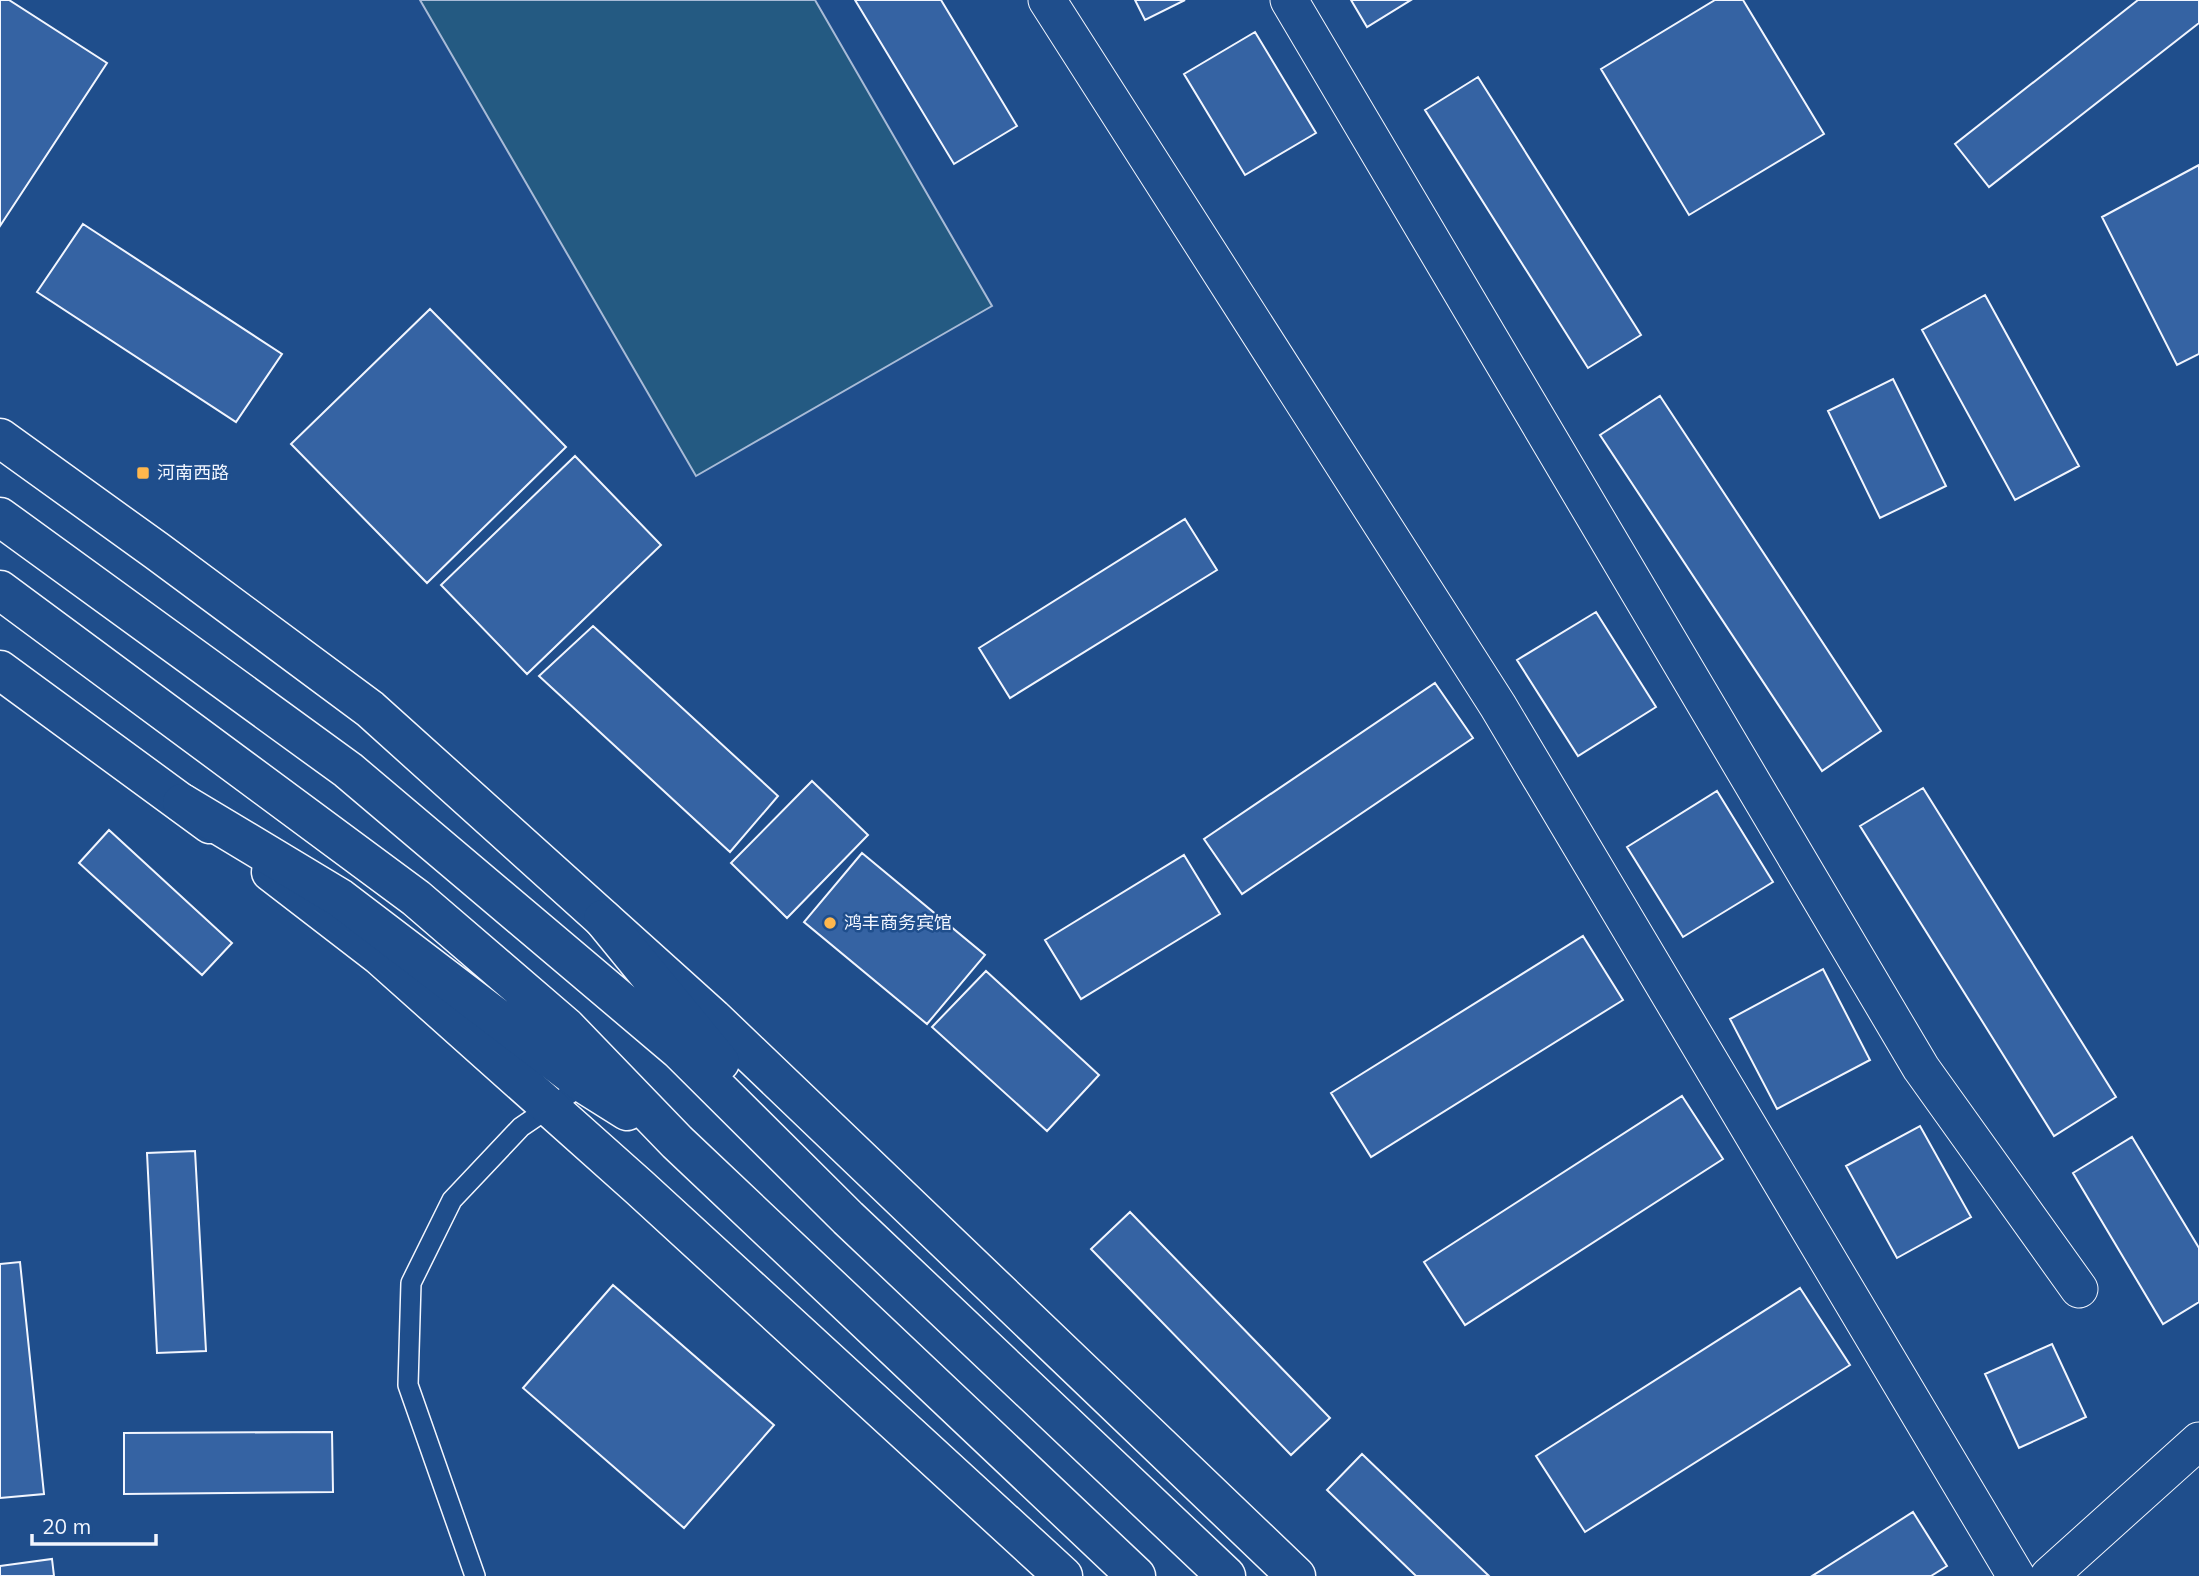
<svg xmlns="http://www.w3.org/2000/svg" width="2199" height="1576" font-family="Mulish,'Noto Sans SC',sans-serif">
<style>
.green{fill:#245a82;stroke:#a8bbd7;stroke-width:2}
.building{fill:#3563a3;stroke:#f2f6ff;stroke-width:2}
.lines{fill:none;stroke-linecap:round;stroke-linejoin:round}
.lane-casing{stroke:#f2f6ff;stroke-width:22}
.street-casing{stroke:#f2f6ff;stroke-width:39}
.secondary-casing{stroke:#f2f6ff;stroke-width:41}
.highway-casing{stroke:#f2f6ff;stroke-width:41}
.lane{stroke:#1f4e8c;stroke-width:19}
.street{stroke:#1f4e8c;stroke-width:37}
.secondary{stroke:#1f4e8c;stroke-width:38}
.highway{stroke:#1f4e8c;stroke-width:38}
.poi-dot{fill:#ffb74d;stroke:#1f4e8c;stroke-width:2.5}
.labels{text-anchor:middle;stroke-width:5;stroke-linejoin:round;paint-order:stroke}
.poi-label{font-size:18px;fill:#f2f6ff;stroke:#1f4e8c;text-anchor:start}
</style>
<rect width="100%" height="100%" fill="#1f4e8c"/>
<path class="green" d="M420,0H815L992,306L696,476Z"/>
<path class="building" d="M0,0H9L107,63L0,226Z
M855,0H941L1017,126L954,164Z
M1135,0H1185L1145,20Z
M1351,0H1411L1367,27Z
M1715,0H1743L1824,134L1689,215L1601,69Z
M2138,0H2199V23L1989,187L1955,144Z
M1255,32L1316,133L1245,175L1184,74Z
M1478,77L1641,335L1588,368L1425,110Z
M2199,165V354L2177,365L2102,217Z
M83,224L282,354L236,422L37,292Z
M1985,295L2079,466L2015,500L1922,330Z
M430,309L566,447L427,583L291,444Z
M1893,379L1946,486L1880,518L1828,411Z
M1660,396L1881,731L1822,771L1600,435Z
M575,456L661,545L527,674L441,585Z
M1185,519L1217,570L1010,698L979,648Z
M1596,612L1656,707L1578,756L1517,660Z
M593,626L778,796L730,852L539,676Z
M1435,683L1473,738L1242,894L1204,839Z
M812,781L868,835L787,918L731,863Z
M1923,788L2116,1097L2054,1136L1860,826Z
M1717,791L1773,882L1683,937L1627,847Z
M109,830L232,943L202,975L79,863Z
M862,853L985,955L927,1024L804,922Z
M1184,855L1220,914L1081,999L1045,940Z
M1583,936L1623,1000L1371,1157L1331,1093Z
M1823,969L1870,1060L1777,1109L1730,1019Z
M986,971L1099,1075L1047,1131L932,1027Z
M1682,1096L1723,1159L1465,1325L1424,1262Z
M1920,1126L1971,1217L1897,1258L1846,1166Z
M2132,1137L2199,1248V1302L2163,1324L2073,1173Z
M195,1151L206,1351L157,1353L147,1153Z
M1130,1212L1330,1418L1291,1455L1091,1249Z
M20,1262L44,1494L0,1498V1264Z
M613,1285L774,1425L684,1528L523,1388Z
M1800,1288L1850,1365L1585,1532L1536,1456Z
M2052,1344L2086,1417L2019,1448L1985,1374Z
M332,1432L333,1492L124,1494V1433Z
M1362,1454L1489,1576H1416L1327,1490Z
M1913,1512L1947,1566L1931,1576H1812Z
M52,1559L54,1576H0V1566Z"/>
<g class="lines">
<defs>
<path id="lane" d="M475,1576L408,1385L411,1283L452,1200L521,1127L584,1084"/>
<path id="street" d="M1047,0L1498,706L2016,1576
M1289,0L1921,1068L2079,1289
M2049,1576L2199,1441"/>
<path id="secondary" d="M0,438L157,551L370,709L713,1018L1296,1576
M0,670L210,824
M271,872L380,956L639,1187L1063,1576"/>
<path id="highway" d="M0,517L348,770L679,1050L848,1218L1226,1576
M0,590L416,898L566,1027L677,1142L1136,1576
M182,803L340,898L584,1084L627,1111
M603,919L720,1062"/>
</defs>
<use href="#lane" class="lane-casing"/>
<use href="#street" class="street-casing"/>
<use href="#secondary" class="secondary-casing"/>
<use href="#highway" class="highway-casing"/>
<use href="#lane" class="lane"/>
<use href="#street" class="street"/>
<use href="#secondary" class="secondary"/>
<use href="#highway" class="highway"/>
</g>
<g class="poi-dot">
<rect x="136" y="466" width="14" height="14" rx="3.5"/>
<circle cx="830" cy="923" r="7"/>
</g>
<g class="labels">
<g class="poi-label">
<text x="157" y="479">河南西路</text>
<text x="844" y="929">鸿丰商务宾馆</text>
</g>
</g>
<path d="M32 1534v10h124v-10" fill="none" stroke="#f2f6ff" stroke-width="3.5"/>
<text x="42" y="1534" font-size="21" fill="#f2f6ff" stroke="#1f4e8c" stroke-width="5" paint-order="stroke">20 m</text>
</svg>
